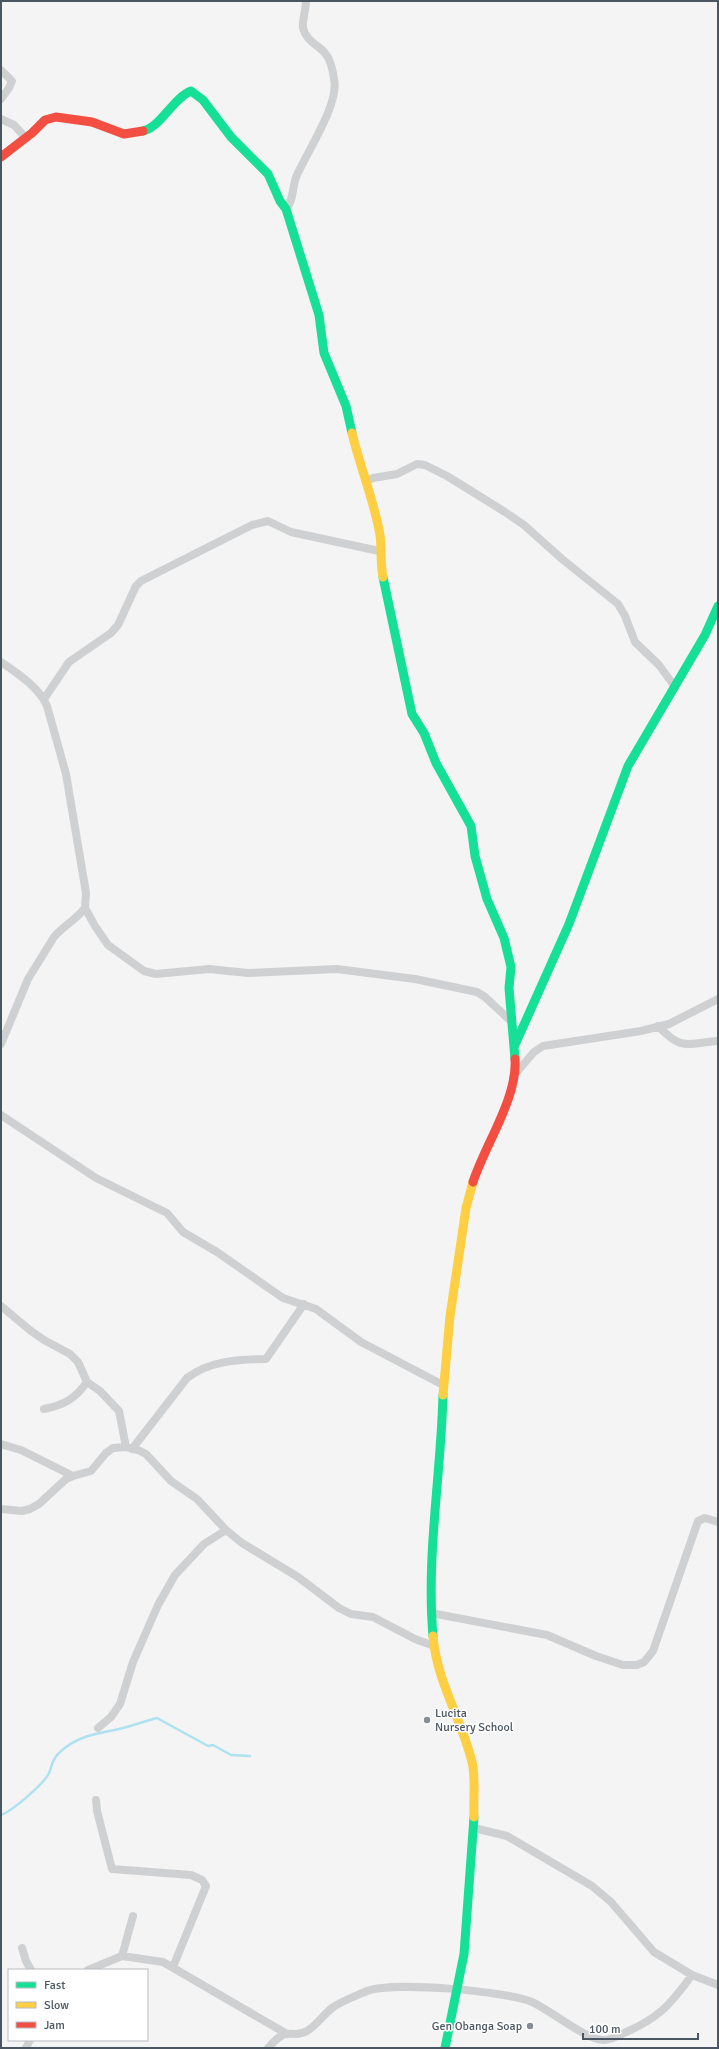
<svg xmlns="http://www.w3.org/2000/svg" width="719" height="2049" font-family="Signika,sans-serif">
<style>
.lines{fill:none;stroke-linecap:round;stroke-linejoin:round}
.stream{stroke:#aee2f0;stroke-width:2.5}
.street{stroke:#ced0d2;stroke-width:8}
.fast{stroke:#16e098;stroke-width:9}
.slow{stroke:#ffcf43;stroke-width:9}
.jam{stroke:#f24e42;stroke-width:9}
.poi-dot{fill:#868d94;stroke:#fff;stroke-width:1.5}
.labels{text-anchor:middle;stroke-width:3;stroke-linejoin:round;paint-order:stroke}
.poi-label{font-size:12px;fill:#4a5661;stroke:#fff;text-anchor:start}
</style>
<rect width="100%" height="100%" fill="#f4f4f4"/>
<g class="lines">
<path class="stream" d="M1,1815C12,1811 44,1784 49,1773C52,1766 52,1760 58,1754C74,1737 97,1733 119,1729C132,1726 145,1721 157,1718L208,1746L213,1745L231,1755L250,1756"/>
<path class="street" d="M1,70L12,81L9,88L1,99
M1,119L14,125L25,137
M286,209C294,201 292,185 297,175C307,152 340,103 334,79C333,71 330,59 325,53C317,44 306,41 303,28C302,20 306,10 306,1
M367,481L373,478L397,474L417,464L425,465L447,476L505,512L524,525L562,559L618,604L625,616L635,642L659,665L675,687
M1,662C17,673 39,687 47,706L66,774L86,893L85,908C76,920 63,926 54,937L28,979L1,1044
M44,699L69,662L111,633L118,625L136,586L141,581L252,525L268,521L291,532L379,551
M85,908L95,926L108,945L144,971L156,974L209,969L248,973L337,969L415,979L477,992L485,997L512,1022
M658,1026C683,1052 686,1043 718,1041
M516,1073L534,1052L543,1046L641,1031L669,1024L718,999
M1,1115L96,1178L167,1213L183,1232L217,1252L283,1298L316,1309L361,1342L443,1385
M1,1306L31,1331L44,1340L70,1354L78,1362L87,1382L100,1391L119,1411L126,1447
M44,1409C64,1405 75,1399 87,1382
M1,1444L21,1450L73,1476
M132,1449L187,1378C209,1361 239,1359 266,1359L304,1304
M1,1509L22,1511L30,1509L39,1504L66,1479L73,1476L91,1471L106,1453L113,1448L126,1447L138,1450L146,1454L171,1481L197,1499L226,1530L242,1543L298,1577L339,1608L351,1614L373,1617L415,1639L434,1646
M431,1613L547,1635L596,1656L623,1665H637L644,1662L653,1651L698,1521L705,1518L718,1522
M98,1728L111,1717L120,1704L133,1662L158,1605L175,1575L204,1544L226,1530
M96,1800L97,1811L112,1869L191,1875L202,1880L206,1886L173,1967
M474,1828L507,1836L592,1886L611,1902L654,1952L692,1975L718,1985
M22,1948L26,1961L31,1970
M122,1956L133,1916
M88,1970L122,1956L163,1962L287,2034
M26,2048L30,2040
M268,2048C273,2043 280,2034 287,2034C296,2033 298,2036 307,2031C317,2025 323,2015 332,2008C341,2001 356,1996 367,1991C393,1981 506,1991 532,2002C550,2010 588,2041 604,2040C611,2040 618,2036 624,2033C659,2018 670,2005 692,1975"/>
<path class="fast" d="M143,131C160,128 173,98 191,91L203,100L231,137L268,174L280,201L286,209L319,315L324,353L346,406L352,433
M383,577L412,714L424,733L436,763L471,826L475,856L487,899L504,938L511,967L509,988L515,1059
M514,1047L569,924L628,766L705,635L718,606
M433,1636C426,1556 441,1475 443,1395
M445,2048L464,1954L474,1817"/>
<path class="slow" d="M352,433C360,467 374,500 380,535C382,549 380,562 383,577
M443,1395L450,1316L466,1208L473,1182
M433,1636C437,1683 461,1717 472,1762C476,1778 473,1799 474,1817"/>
<path class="jam" d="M1,157L32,133L45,120L56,117L92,122L124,134L143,131
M473,1182C485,1145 518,1097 515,1059"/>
</g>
<g class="poi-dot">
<circle cx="427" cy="1720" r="4"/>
<circle cx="530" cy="2026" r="4"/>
</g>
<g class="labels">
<g class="poi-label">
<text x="435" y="1717">Lucita<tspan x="435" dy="14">Nursery School</tspan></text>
<text x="522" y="2030" text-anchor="end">Gen Obanga Soap</text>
</g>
</g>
<rect width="719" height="2049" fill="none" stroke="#4a5661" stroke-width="4"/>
<rect x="8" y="1969" width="140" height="72" fill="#ffffff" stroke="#b7bbc0"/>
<rect x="16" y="1982" width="20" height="6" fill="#16e098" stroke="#b7bbc0"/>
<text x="44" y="1989" font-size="12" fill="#4a5661">Fast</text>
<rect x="16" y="2002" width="20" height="6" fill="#ffcf43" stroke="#b7bbc0"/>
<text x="44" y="2009" font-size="12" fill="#4a5661">Slow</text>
<rect x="16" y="2022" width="20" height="6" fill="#f24e42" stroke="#b7bbc0"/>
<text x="44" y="2029" font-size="12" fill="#4a5661">Jam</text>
<path d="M583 2033v6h115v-6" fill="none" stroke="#4a5661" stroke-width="2"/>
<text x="589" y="2033" font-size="12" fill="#4a5661" stroke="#ffffff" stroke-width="3" paint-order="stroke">100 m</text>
</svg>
